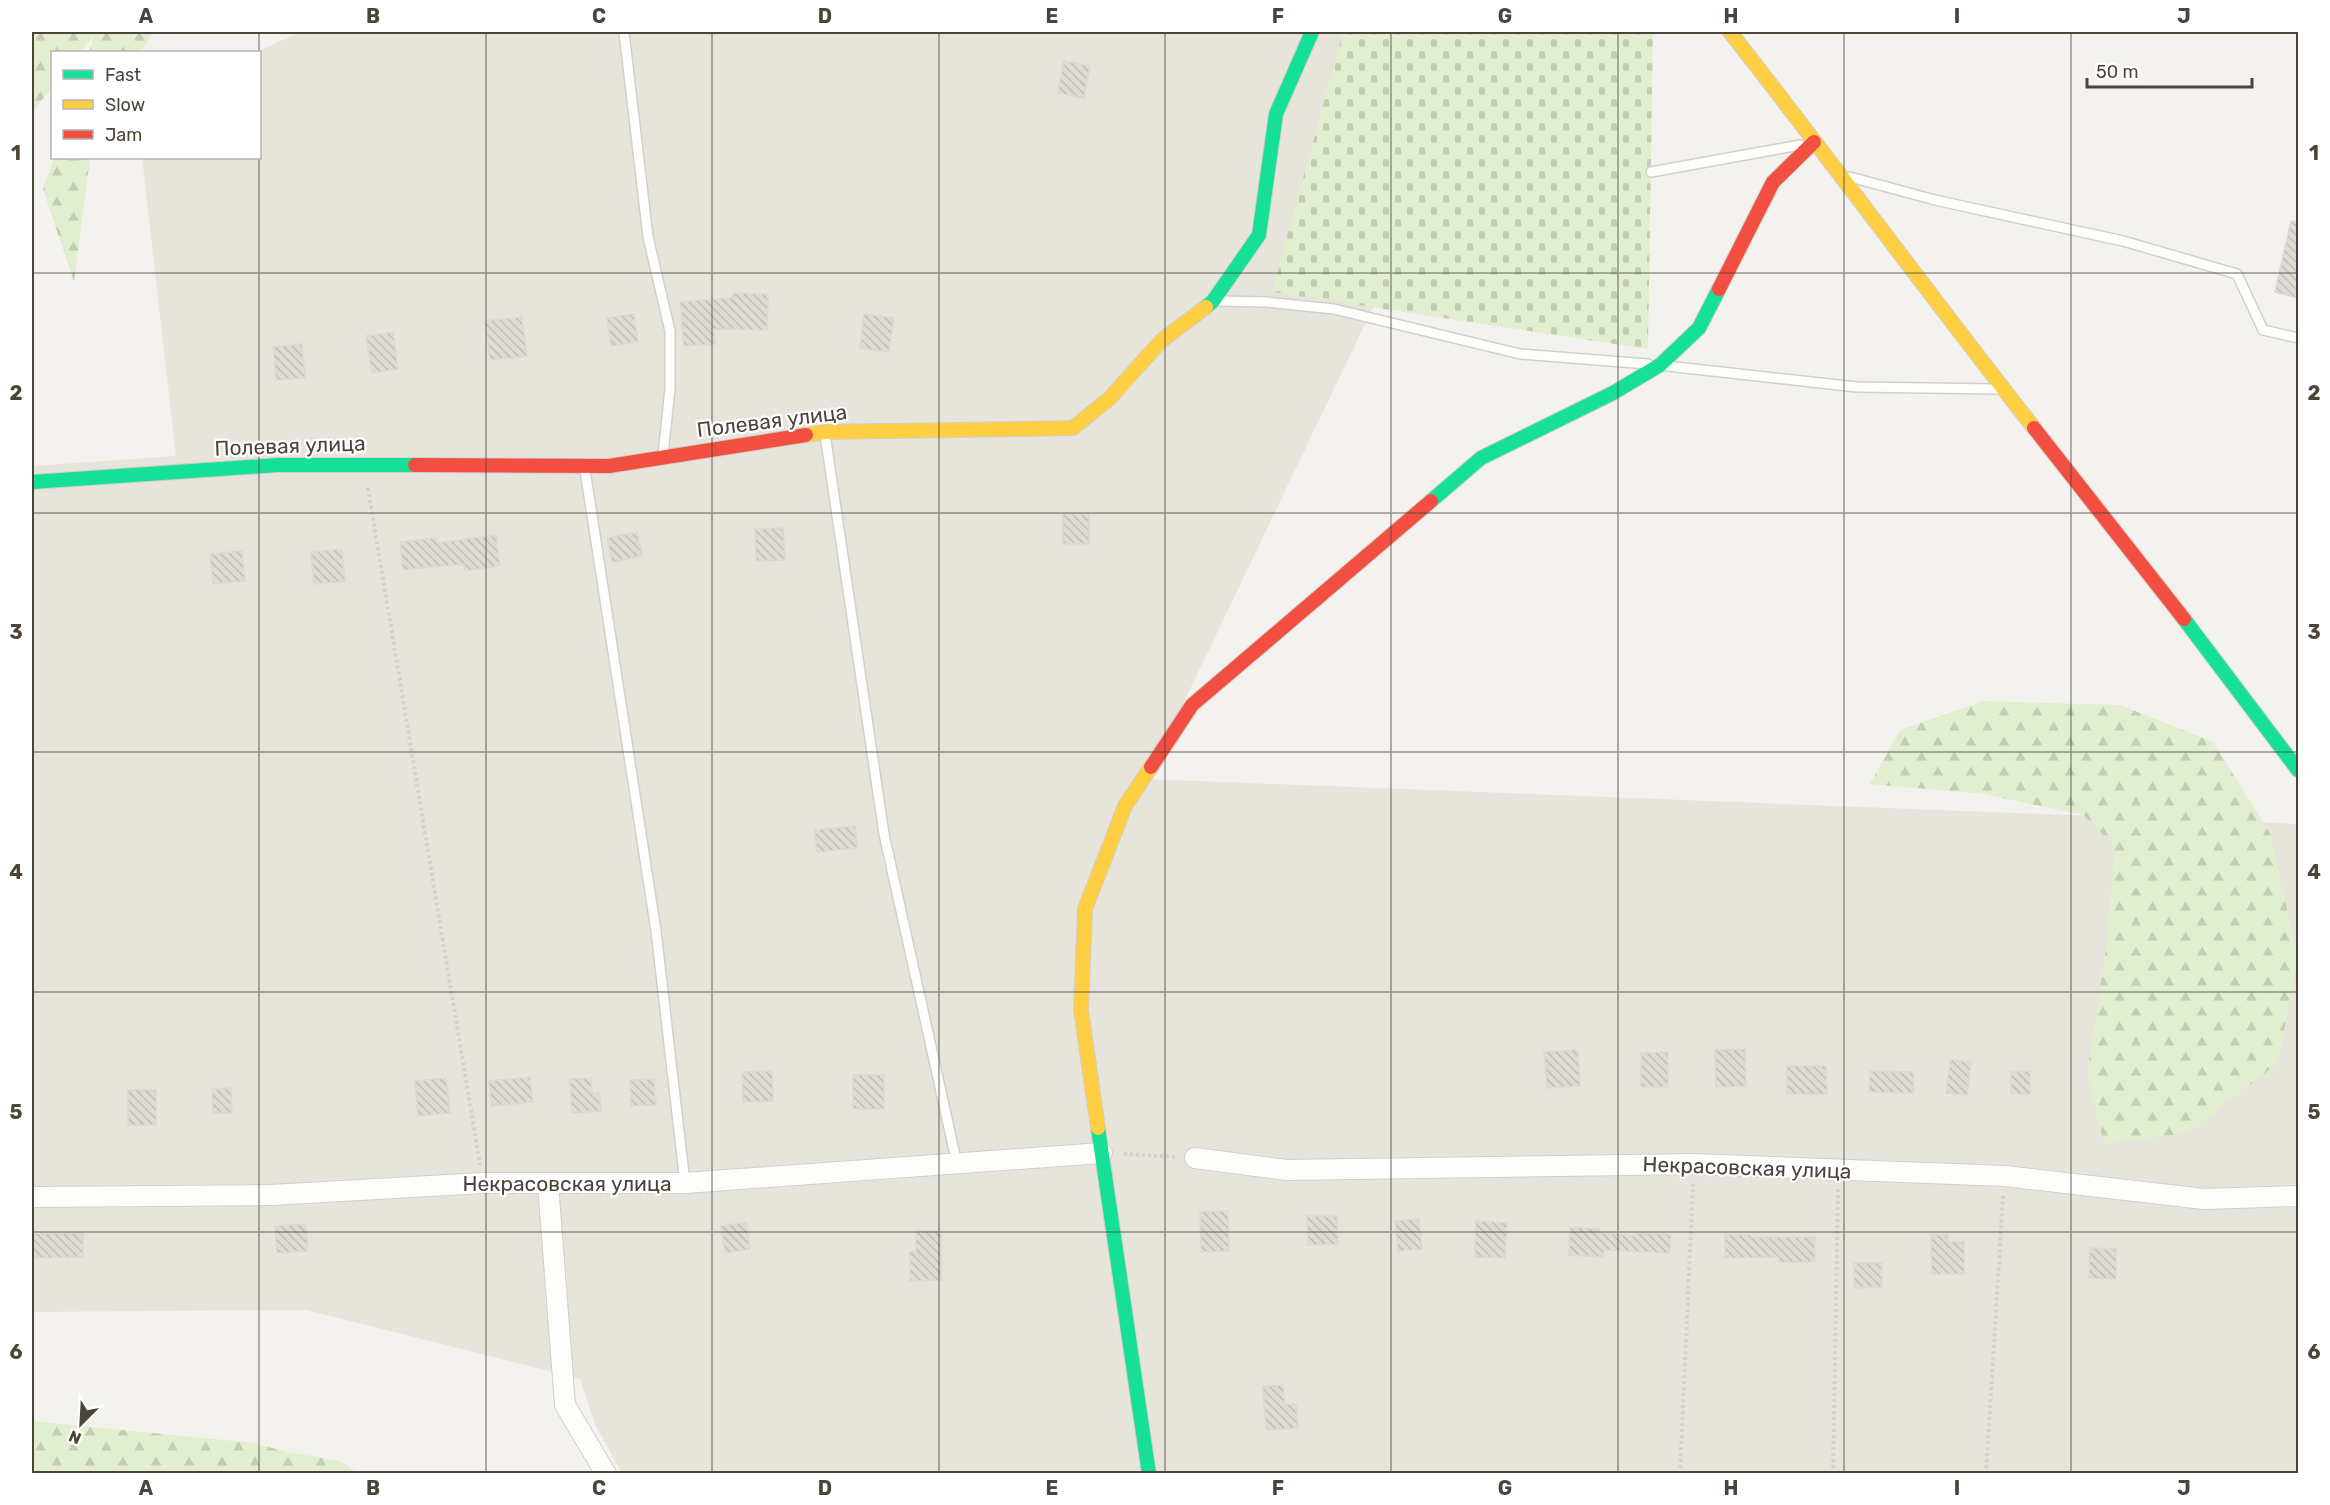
<svg xmlns="http://www.w3.org/2000/svg" width="2330" height="1505" font-family="Rubik,sans-serif">
<style>
.residential{fill:#e7e4dc}
.forest{fill:url(#forest-firs)}
.cemetery{fill:url(#cemetery-stones)}
.building{fill:url(#building-back-hatch);stroke:#dcd9d4;stroke-width:1.5}
.lines{fill:none;stroke-linecap:round;stroke-linejoin:round}
.lane-casing{stroke:#d2d0cb;stroke-width:12}
.street-casing{stroke:#d2d0cb;stroke-width:22}
.fast-casing{stroke:#d3cfc5;stroke-width:16}
.slow-casing{stroke:#d3cfc5;stroke-width:16}
.jam-casing{stroke:#d3cfc5;stroke-width:16}
.path{stroke:#d3d2cc;stroke-width:4;stroke-dasharray:3 3;stroke-linecap:butt}
.lane{stroke:#fdfdfc;stroke-width:9}
.street{stroke:#fdfdfc;stroke-width:20}
.fast{stroke:#16e098;stroke-width:14}
.slow{stroke:#ffcf43;stroke-width:14}
.jam{stroke:#f24e42;stroke-width:14}
.grid{fill:none;stroke:#4b4439;stroke-width:1.5;stroke-opacity:0.55}
.labels{text-anchor:middle;stroke-width:4.5;stroke-linejoin:round;paint-order:stroke}
.street-label{font-size:21px;fill:#4b4439;stroke:#fff}
.neatline{fill:none;stroke:#4b4439;stroke-width:2}
.grid-label{font-size:20px;text-anchor:middle;font-weight:bold;fill:#4b4439}
</style>
<defs>
<pattern id="forest-firs" width="22" height="20" patternUnits="userSpaceOnUse" patternTransform="scale(1.5)"><rect width="22" height="20" fill="#e1eecf"/><path d="M5 1l3.5 6h-7zM16 11l3.5 6h-7z" fill="#c3cdb2"/></pattern>
<pattern id="cemetery-stones" width="16" height="16" patternUnits="userSpaceOnUse" patternTransform="scale(1.5)"><rect width="16" height="16" fill="#e1eecf"/><path d="M2 7V4a2 2 0 0 1 4 0v3zM10 15v-3a2 2 0 0 1 4 0v3z" fill="#c3cdb2"/></pattern>
<pattern id="building-back-hatch" width="6" height="6" patternUnits="userSpaceOnUse" patternTransform="scale(1.5)"><rect width="6" height="6" fill="#dedbd6"/><path d="M-1 5l2 2M0 0l6 6M5-1l2 2" fill="none" stroke="#c0bdb8"/></pattern>
</defs>
<rect width="100%" height="100%" fill="#f4f2ee"/>
<path class="residential" d="M299,32H1505L1147,779L2298,824V1473H622L595,1424L580,1379L306,1310L32,1312V466L176,456L142,158H260L258,52Z"/>
<path class="forest" d="M32,32H153L141,52H89L94,36L80,52H52V87L32,113Z
M54,158H90L74,282L43,189Z
M1983,701L2120,705L2213,742L2270,833L2298,957L2278,1063L2188,1133L2104,1144L2087,1074L2106,950L2115,846L2083,815L1983,794L1870,784L1900,730Z
M32,1421L254,1443L287,1452L340,1461L358,1473H32Z"/>
<path class="cemetery" d="M1343,32H1653L1648,349L1272,292Z"/>
<path class="building" d="M1064,61L1090,66L1084,98L1058,93Z
M2291,221L2298,222V298L2275,292Z
M733,293L768,294L767,330L713,329L715,344L684,346L680,302L732,298Z
M634,314L638,342L611,346L607,318Z
M864,314L894,318L889,352L860,348Z
M522,317L527,356L490,360L485,321Z
M393,332L398,369L372,373L366,336Z
M302,344L305,378L276,380L273,347Z
M1063,514H1089V544H1063Z
M783,528L785,560L756,561L755,529Z
M637,532L642,556L612,562L607,538Z
M496,535L500,566L465,571L464,564L403,570L400,542L436,538L437,543Z
M342,549L345,581L314,584L311,552Z
M242,551L245,581L213,584L210,554Z
M855,826L857,848L817,852L815,830Z
M1745,1049L1746,1086L1716,1087L1715,1050Z
M1578,1050L1580,1086L1547,1088L1544,1052Z
M1668,1052V1087H1641V1053Z
M1950,1060L1971,1062L1967,1095L1946,1093Z
M1787,1066H1826L1827,1094H1787Z
M772,1071L773,1101L743,1102L742,1072Z
M1870,1071L1914,1072L1913,1093L1869,1092Z
M2030,1071V1094H2011V1072Z
M853,1075H884V1109H853Z
M530,1077L533,1102L492,1106L489,1081Z
M446,1078L450,1113L418,1116L415,1081Z
M591,1078L592,1093L599,1092L601,1111L572,1113L570,1079Z
M654,1079L656,1105L631,1106L630,1080Z
M231,1088L232,1113H213L212,1089Z
M128,1090H156V1125H128Z
M1228,1211L1229,1251L1201,1252L1200,1212Z
M1307,1216H1337L1338,1244L1308,1245Z
M1419,1219L1422,1249L1398,1251L1395,1221Z
M1476,1221L1507,1223L1505,1258L1475,1257Z
M746,1222L750,1249L725,1253L721,1226Z
M306,1224L308,1251L277,1253L275,1226Z
M1570,1227L1599,1229V1233L1635,1236L1636,1233L1671,1235L1670,1253L1604,1250L1603,1257L1569,1255Z
M916,1231H941V1280L910,1281V1252H916Z
M83,1233V1257L32,1258V1234Z
M1725,1235H1751V1238L1815,1237V1262H1779V1257L1725,1258Z
M1931,1235H1948V1242L1964,1241V1274H1932Z
M2090,1248L2116,1249V1279L2089,1278Z
M1854,1263H1882V1287L1854,1288Z
M1283,1385L1285,1405L1296,1404L1298,1428L1266,1430L1263,1387Z"/>
<g class="lines">
<defs>
<path id="lane" d="M624,32L648,237L670,331V389L663,454
M1651,172L1800,145
M1850,177L1935,200L2123,241L2237,274L2263,330L2298,338
M1217,301L1266,302L1334,309L1520,354L1648,364
M1667,366L1857,387L1997,389
M825,434L884,834L957,1164
M585,470L656,931L685,1183"/>
<path id="street" d="M1195,1158L1286,1170L1694,1164L2005,1176L2204,1199L2298,1196
M548,1184L565,1405L606,1474
M32,1197L271,1195L483,1183H685L1102,1153"/>
<path id="fast" d="M1206,307L1213,301L1259,235L1276,114L1312,32
M32,482L278,465H415
M1431,501L1481,458L1613,393L1660,365L1699,328L1719,289
M2184,619L2298,770
M1098,1128L1149,1474"/>
<path id="slow" d="M1730,32C1833,163 1931,297 2034,428
M806,435L825,432L1073,428L1110,398L1161,341L1206,307
M1098,1128L1081,1010L1085,909L1125,806L1151,767"/>
<path id="jam" d="M1719,289L1773,182L1814,142
M2034,428L2184,619
M415,465L609,466L806,435
M1151,767L1192,705L1431,501"/>
</defs>
<use href="#lane" class="lane-casing"/>
<use href="#street" class="street-casing"/>
<use href="#fast" class="fast-casing"/>
<use href="#slow" class="slow-casing"/>
<use href="#jam" class="jam-casing"/>
<path class="path" d="M368,488L480,1165
M1124,1154L1177,1157
M1680,1474L1693,1184
M1833,1474L1838,1189
M1986,1474L2003,1196"/>
<use href="#lane" class="lane"/>
<use href="#street" class="street"/>
<use href="#fast" class="fast"/>
<use href="#slow" class="slow"/>
<use href="#jam" class="jam"/>
</g>
<path class="grid" d="M259,32V52M486,32V1474M712,32V1474M939,32V1474M1165,32V1474M1391,32V1474M1618,32V1474M1844,32V1474M2071,32V1474M259,158V1474M32,273H2298M32,513H2298M32,752H2298M32,992H2298M32,1232H2298"/>
<g class="labels">
<g class="street-label">
<text transform="translate(772 421) rotate(-7)" y="7">Полевая улица</text>
<text transform="translate(290 446) rotate(-2)" y="7">Полевая улица</text>
<text transform="translate(1747 1168) rotate(2)" y="7">Некрасовская улица</text>
<text x="567" y="1191">Некрасовская улица</text>
</g>
</g>
<rect width="2330" height="1505" fill="none" stroke="#ffffff" stroke-width="66"/>
<rect x="51" y="51" width="210" height="108" fill="#ffffff" stroke="#b7b4b0" stroke-width="1.5"/>
<rect x="63" y="70" width="30" height="9" fill="#16e098" stroke="#b7b4b0" stroke-width="1.5"/>
<text x="105" y="81" font-size="18" fill="#4b4439">Fast</text>
<rect x="63" y="100" width="30" height="9" fill="#ffcf43" stroke="#b7b4b0" stroke-width="1.5"/>
<text x="105" y="111" font-size="18" fill="#4b4439">Slow</text>
<rect x="63" y="130" width="30" height="9" fill="#f24e42" stroke="#b7b4b0" stroke-width="1.5"/>
<text x="105" y="141" font-size="18" fill="#4b4439">Jam</text>
<g transform="translate(81 1424) rotate(204)" stroke="#ffffff" stroke-width="4.5" paint-order="stroke">
<path d="M0-4.5L10 22L0 15L-10 22Z" fill="#4b4439"/>
<text y="-9" font-size="16" font-weight="bold" text-anchor="middle" fill="#4b4439">N</text>
</g>
<path d="M2087 78v9h165v-9" fill="none" stroke="#4b4439" stroke-width="3"/>
<text x="2096" y="78" font-size="18" fill="#4b4439" stroke="#ffffff" stroke-width="4.5" paint-order="stroke">50 m</text>
<rect x="33" y="33" width="2264" height="1439" class="neatline"/>
<g class="grid-label">
<text x="146" y="23">A</text>
<text x="373" y="23">B</text>
<text x="599" y="23">C</text>
<text x="825" y="23">D</text>
<text x="1052" y="23">E</text>
<text x="1278" y="23">F</text>
<text x="1505" y="23">G</text>
<text x="1731" y="23">H</text>
<text x="1957" y="23">I</text>
<text x="2184" y="23">J</text>
<text x="16" y="160">1</text>
<text x="2314" y="160">1</text>
<text x="16" y="400">2</text>
<text x="2314" y="400">2</text>
<text x="16" y="639">3</text>
<text x="2314" y="639">3</text>
<text x="16" y="879">4</text>
<text x="2314" y="879">4</text>
<text x="16" y="1119">5</text>
<text x="2314" y="1119">5</text>
<text x="16" y="1359">6</text>
<text x="2314" y="1359">6</text>
<text x="146" y="1495">A</text>
<text x="373" y="1495">B</text>
<text x="599" y="1495">C</text>
<text x="825" y="1495">D</text>
<text x="1052" y="1495">E</text>
<text x="1278" y="1495">F</text>
<text x="1505" y="1495">G</text>
<text x="1731" y="1495">H</text>
<text x="1957" y="1495">I</text>
<text x="2184" y="1495">J</text>
</g>
</svg>
